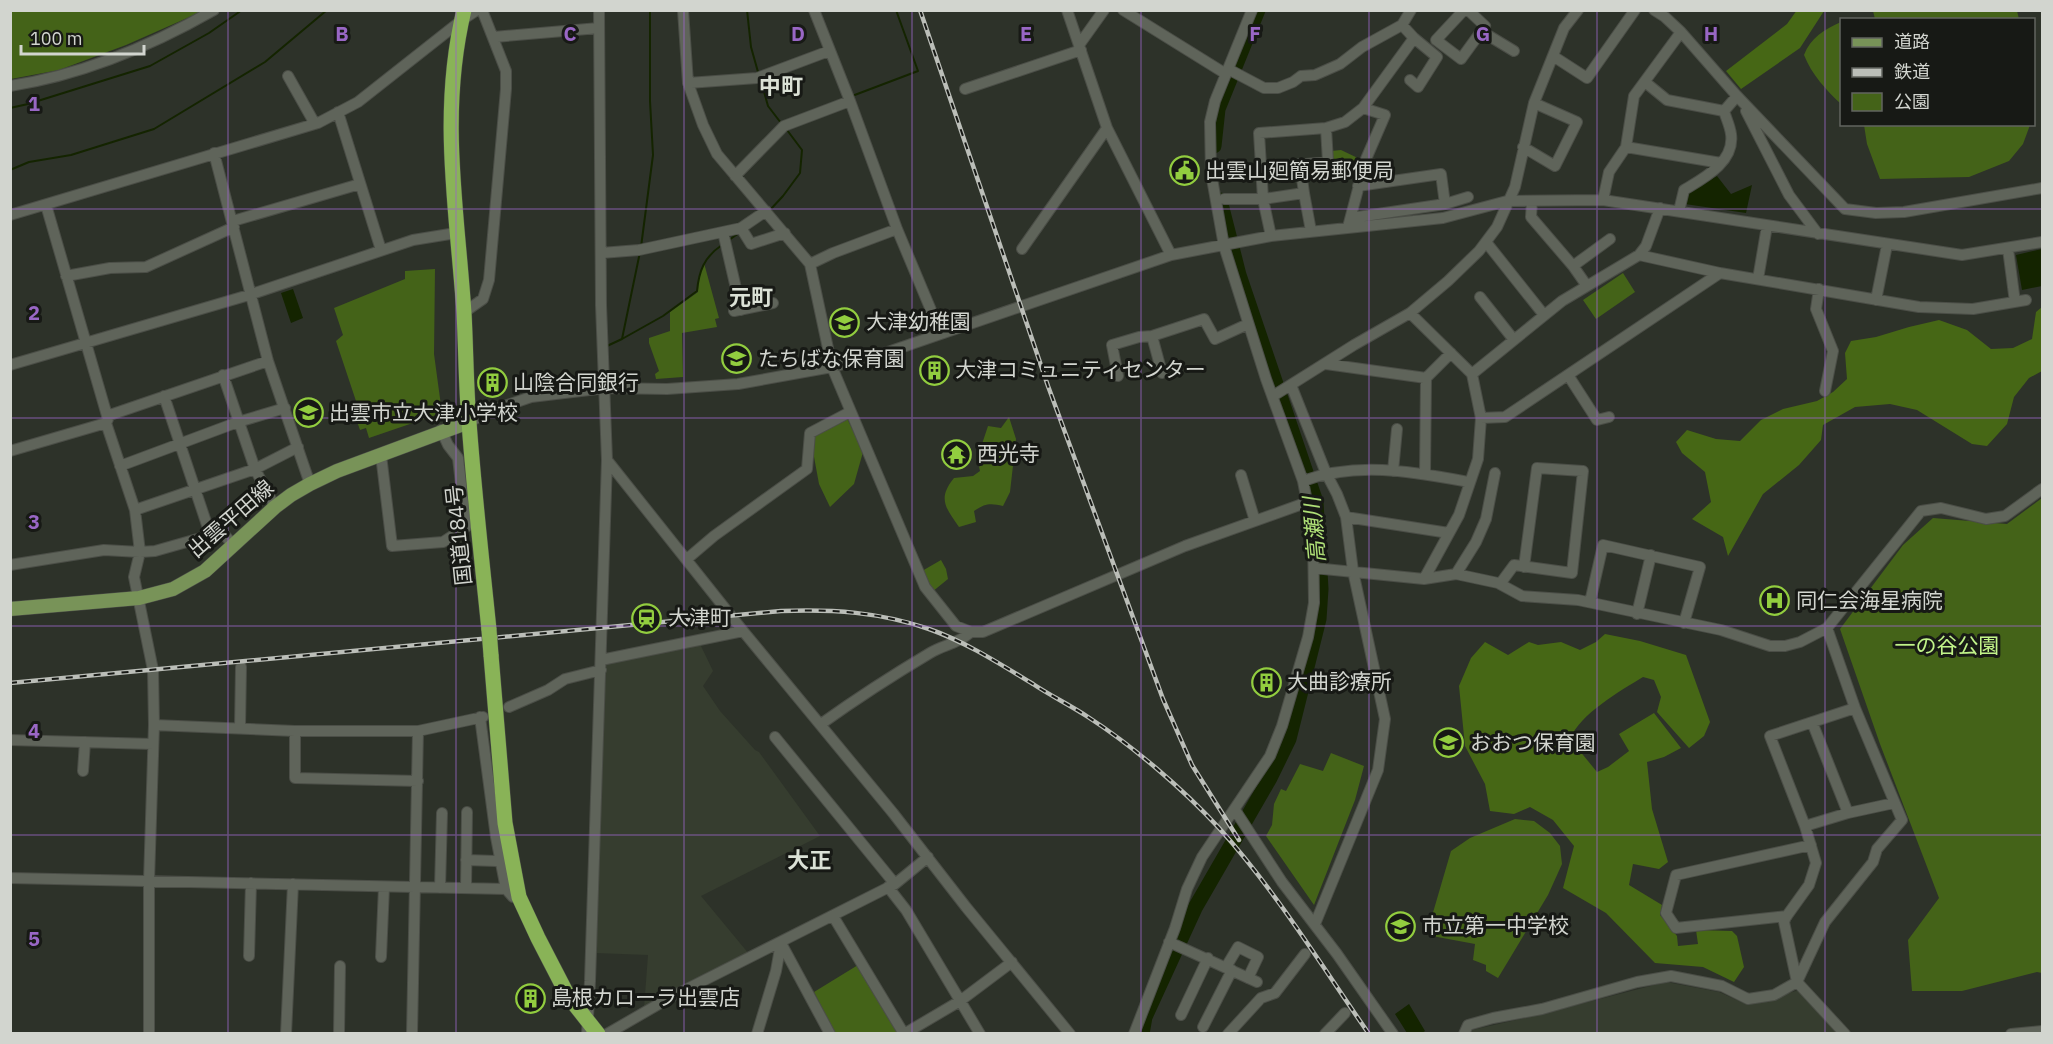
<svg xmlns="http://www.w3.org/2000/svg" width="2053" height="1044" font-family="'IBM Plex Sans','Noto Sans JP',sans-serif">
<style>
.built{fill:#363d2f}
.green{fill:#446318}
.forest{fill:#466715}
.water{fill:#142400}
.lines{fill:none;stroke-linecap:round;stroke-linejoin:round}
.stream{stroke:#142400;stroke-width:2}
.river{stroke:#142400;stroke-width:15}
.minor-casing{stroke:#4b4e47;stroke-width:12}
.major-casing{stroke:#4b4e47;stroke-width:15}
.highway-casing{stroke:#4b4e47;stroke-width:16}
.minor{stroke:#5f645a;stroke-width:10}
.major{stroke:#789358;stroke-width:14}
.highway{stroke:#89b357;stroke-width:15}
.rail-casing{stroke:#bbbeb8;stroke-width:4.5}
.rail{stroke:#171915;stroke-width:2;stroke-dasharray:7;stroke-linecap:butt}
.highway-bridge-casing{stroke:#4b4e47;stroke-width:16;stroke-linecap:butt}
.highway-bridge{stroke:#89b357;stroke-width:15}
.grid{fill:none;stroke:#9967c5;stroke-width:1.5;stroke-opacity:0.55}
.labels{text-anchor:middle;stroke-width:6;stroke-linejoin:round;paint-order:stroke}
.poi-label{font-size:21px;fill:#d2d5cf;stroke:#171915;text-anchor:start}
.street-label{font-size:21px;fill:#d2d5cf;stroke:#171915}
.park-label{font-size:21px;fill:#c1f389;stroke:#171915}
.neighbourhood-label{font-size:22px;font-weight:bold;fill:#dbe1d6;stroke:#171915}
.water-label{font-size:22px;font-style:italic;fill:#afe077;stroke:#171915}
.grid-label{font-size:20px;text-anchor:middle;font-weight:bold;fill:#9967c5;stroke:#171915;stroke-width:6;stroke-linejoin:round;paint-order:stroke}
</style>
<rect width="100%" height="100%" fill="#2d3229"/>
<path class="built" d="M700,644L713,671L703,686L720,711L755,750L759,752L820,836L701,896L749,954L644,1008L648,955L595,953L606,663Z
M1666,982L1719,992L1746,1004L1800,990L1841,1034H1470L1472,1030L1542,1014Z"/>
<path class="green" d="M11,11H203L126,45L59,70L11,79Z
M1873,11H2017L2019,19H1875Z
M1841,22V104C1826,90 1812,75 1804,55C1810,38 1825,29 1841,22Z
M1864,125V124L2030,125L2023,144L2009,161L1969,177L1880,179L1867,144Z
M1341,150L1362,160L1359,174L1331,169V151Z
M704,263L719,318L715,319L717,327L682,333L683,377L656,379L655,374L659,371L649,343V338L670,331V312L698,292L699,276Z
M435,269L434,354L442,413L369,438L366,428L360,430L353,410L358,407L336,341L343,335L334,308L405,279V271Z
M1623,273L1635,292L1596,319L1583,300Z
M846,416L863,452L854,484L830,507L819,484L810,435Z
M1009,417L1016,439L1010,492L1003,506C991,503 985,503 974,511L976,522L959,527C946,508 937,499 954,478L973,476L980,471L979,467L983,462L982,444L988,426L1001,428Z
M2042,498V973L2037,972L1962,991H1912L1908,940L1939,898L1880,744L1840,629L1903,545L1933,518L2007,524Z
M941,560L946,569L948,579L932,592L922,571Z
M1331,753L1364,766L1355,800L1314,905L1266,836L1272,825L1274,804L1281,789L1286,791L1300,764L1323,771Z
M1515,819L1534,821L1550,833L1560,846L1562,864L1548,895L1498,978L1486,971V965L1473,960L1475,944L1432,936L1427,933L1451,851L1470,838Z
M858,965L898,1031L894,1034L835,1033L814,992Z"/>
<path class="forest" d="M1797,10L1824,11L1800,48L1741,89L1726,71L1787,24Z
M2042,307V371L2029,378L2014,397L2007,424L1987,446L1972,444L1917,410L1890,404L1855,407L1823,425L1821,440L1799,465L1763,494L1728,556L1723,537L1692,519L1711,502L1705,472L1682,453L1676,442L1687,430L1716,439L1740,441L1761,420L1783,409L1817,401L1833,392L1847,379L1845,353L1851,341L1876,337L1909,327L1939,320L1967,330L1991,349L2013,348L2032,339L2036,312Z
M1605,634L1640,641L1686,655L1710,722L1704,736L1689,748L1657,712L1661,697L1654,680L1643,677C1620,691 1580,714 1570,739L1597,772L1608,767L1629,751L1619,734L1654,713L1681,748L1664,757L1647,762L1652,809L1668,862L1659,869L1633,864L1629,885L1662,905L1660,915L1677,936L1678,946L1698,944L1696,930L1732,931L1737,936L1744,967L1734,982L1703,967L1655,963L1606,913L1563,888L1574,846L1553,820L1530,807L1514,814L1490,811L1485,784L1465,746L1459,686L1471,658L1485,642L1508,655L1529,642L1538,645L1561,642L1580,650L1596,642Z"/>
<path class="water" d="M1717,176L1731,194L1752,185L1746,213L1685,204L1687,193Z
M2042,249V286L2022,290L2016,255Z
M293,289L303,318L291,323L281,293Z
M1409,1004L1425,1031L1422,1033H1407L1395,1014Z"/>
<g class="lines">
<path class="stream" d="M747,10L751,47L758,72
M761,81L768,106L781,123
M852,96L918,71L896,10
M10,108L28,104L150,66L209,33L242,10
M10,170L29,162L71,155L154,129L265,62L327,10
M770,210L783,196L800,173L802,150L787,130
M729,240L739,233
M641,247L653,155L650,101V10
M622,339L663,316L697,291C699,271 704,257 722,245
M607,346L622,339L640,252"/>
<path class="river" d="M1214,146L1218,109L1258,10
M1142,1034L1145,1017L1195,908L1270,778L1289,739L1319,619L1321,589L1316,502L1239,275L1220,200"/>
<defs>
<path id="minor" d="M683,10L688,83L703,125L717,154L810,264L832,367L925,587L956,626L971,632H983L1185,546L1308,502
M814,10L850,101L897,229L941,334
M1067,10L1107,128L1171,255
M1123,10L1226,74
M1464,10L1436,40L1461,59L1485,26L1468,10
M1654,10L1665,17L1681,32L1737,96L1845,209L1876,213L1904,212L2042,188
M1481,31L1514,51
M494,37L599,28
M1079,45L1104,10
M1553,56L1587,78L1635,10
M1228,69L1264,88H1278L1293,82L1301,76L1315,75L1340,64L1362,47L1402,25
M288,76L315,124
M1410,80L1418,87L1437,57L1414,38
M1645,82L1667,100L1724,111
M688,83L757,78L829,51
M10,86C82,75 151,46 214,10
M965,89L1081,50
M1746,111L1789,195L1818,234
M338,112L381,250
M1523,147L1555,166L1577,122L1534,103
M1626,147L1721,163
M214,153L268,361L310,484
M1300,164L1304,193
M1262,168L1328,162L1326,128
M735,176L784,126L850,101
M1358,186L1441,174L1445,204
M1224,199H1263L1271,236
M1603,200L1609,172L1626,147L1634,96L1681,32
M1532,201L1531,217L1573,266L1587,286
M46,205L108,419L106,423L135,510L140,552L134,577L153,670L154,725L149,881V1034
M1679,211L1684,190C1704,178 1735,162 1731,134C1730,126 1726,118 1724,111L1737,96
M10,215L318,123L358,102L462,20L477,10
M1351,218L1445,204L1468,197
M233,221L360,184
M1348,227L1366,159L1385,115L1363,108L1414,38L1402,25L1411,10
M741,228L751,244L785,233
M1311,231L1304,193L1263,199L1259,133L1326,128L1345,122L1363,108
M723,232L741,310
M1486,242L1544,315
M1022,249L1107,128
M2008,249L2015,302
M601,253L639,250L741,228L766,211
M1639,255L1720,273L1919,307L1973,309L2026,300
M810,264L833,253L897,229
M1573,266L1610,239
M66,276L110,268L146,267L234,227
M1758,279L1767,226
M1819,289L1816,309L1833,351L1825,391
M1480,297L1514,340
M1876,300L1887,245
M734,311L773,303
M463,313L483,299L489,280L506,89V71L482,10
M1410,313L1472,374L1481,418L1478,459L1459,515L1424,579
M1326,364L1426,378
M10,365L249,295L413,240L456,233
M1162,373L1152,336L1204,319L1215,339L1248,324
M1472,374L1562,301L1639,255L1646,246L1660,208
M223,375L255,469L275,507
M1568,375L1597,420L1609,417
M1118,376L1112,345L1139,337L1152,336
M1291,385L1326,473L1337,494L1346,517L1353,571L1385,719L1378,770L1315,924
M164,396L210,534
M1273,396L1354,345L1410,313L1448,281L1479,251L1497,227L1515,187L1534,103L1564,28L1578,10
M107,416L268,361
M1481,418L1505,417L1720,273
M469,422L493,410L531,397L606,388L667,389L738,384L832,367L891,351L1171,255L1271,236L1443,218L1507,201L1603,200L1962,255L2042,242
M10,451L106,423
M381,455L392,546L443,542L466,527L458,458L448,445L441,430
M607,460L743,631L893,813L966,907L1070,1034
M120,466L238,422L285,408
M1393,471L1397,429
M1425,474L1426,378L1451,353
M1241,475L1255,521
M1303,481C1358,461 1413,472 1469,482
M135,510L255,469L298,447
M1346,517L1449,533
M687,559L714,536L807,469L810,433L850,412
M10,565L104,550L140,552L155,551L222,532L234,546
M1314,568L1424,579L1456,574L1498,583L1522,596L1578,600L1721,630L1770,646H1785L1800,642L1827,628L1921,511L1941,508L1986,519L2005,516L2042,489
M1456,574L1476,542L1486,519L1495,473
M1500,584L1514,565L1572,573L1583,471L1537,468L1524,567
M1590,602L1603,545L1700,567L1684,623
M1637,614L1651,555
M601,660L743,631
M509,707L548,690L565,679L601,670
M480,717L496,837L506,889
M1812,722L1848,813
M821,724C856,699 893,675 930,653C945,644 956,645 971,632
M154,725L295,731H418L412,1034
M240,728L241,667
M295,731V778L418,781
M418,731L483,717
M775,737L895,884
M10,740L153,744
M83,771L85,742
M1235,810L1282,882L1337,954L1393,1034
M1805,826L1848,813L1894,803
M466,860L496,861
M10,878L506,889L513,897H519
M888,887L906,910L980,1034
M440,888L442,813
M466,888L467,812
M833,916L904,1034
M1787,916L1676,928L1666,913L1676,875L1811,845
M1169,942L1257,982
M781,943L830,1034
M249,956L251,883
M381,957L384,887
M1226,967L1238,947L1258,957L1248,978
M1181,1015L1208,958
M1203,1027L1232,970
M286,1034L293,884
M339,1034L340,966
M587,1034L590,981L607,460L601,305L599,10
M607,1034L671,997L895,884L928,857
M757,1034L776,971L781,943
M904,1034L960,1001L1012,962
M1134,1034L1175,928L1187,889L1202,857L1270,756L1282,726L1308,637L1314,603L1313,533L1303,481L1266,379L1224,246L1211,173L1210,122L1215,101L1252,10
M1228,1034L1261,998L1275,993L1305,954
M1325,1034L1345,1013
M1464,1034L1468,1025L1493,1018L1542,1009L1637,982L1671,976L1722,986L1748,999L1774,995L1797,982L1825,922L1873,862L1877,849L1902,820L1855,708L1827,628
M1845,1034L1797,982L1784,922L1786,917L1809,885L1816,863L1805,826L1770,736L1855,708
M2011,1034L2042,1031"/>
<path id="major" d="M10,609L139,598L173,589L205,571L275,507L291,495L310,484L337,471L469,422"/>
<path id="highway" d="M464,10C439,114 457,209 464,313C466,350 466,386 469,422C474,492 482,561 489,630
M491,655L505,823L519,897L538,938L568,996L598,1034"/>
</defs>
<use href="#minor" class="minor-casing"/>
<use href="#major" class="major-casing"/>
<use href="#highway" class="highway-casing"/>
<use href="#minor" class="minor"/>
<use href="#major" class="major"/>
<use href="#highway" class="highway"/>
<defs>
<path id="rail" d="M920,10L1048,386L1163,699L1192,765L1239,840
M10,683L781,611C833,609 879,612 929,629C966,642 1000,664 1033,684C1051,696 1070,705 1088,717C1133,746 1183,789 1219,828C1276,891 1321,965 1369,1034"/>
</defs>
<use href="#rail" class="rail-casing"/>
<use href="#rail" class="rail"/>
<defs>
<path id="highway-bridge" d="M489,630L491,655"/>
</defs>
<use href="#highway-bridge" class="highway-bridge-casing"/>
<use href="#highway-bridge" class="highway-bridge"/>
</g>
<path class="grid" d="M228,10V1034M456,10V1034M684,10V1034M912,10V1034M1141,10V1034M1369,10V1034M1597,10V1034M1825,10V1034M10,209H2042M10,418H2042M10,626H2042M10,835H2042"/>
<defs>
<symbol id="civic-ring" viewBox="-11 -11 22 22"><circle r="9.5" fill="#171915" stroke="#92cd3f" stroke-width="1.5"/><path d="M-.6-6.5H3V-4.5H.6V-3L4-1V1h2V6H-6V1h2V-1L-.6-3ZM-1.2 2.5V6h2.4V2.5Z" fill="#92cd3f"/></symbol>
<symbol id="school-ring" viewBox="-11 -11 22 22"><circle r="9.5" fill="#171915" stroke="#92cd3f" stroke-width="1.5"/><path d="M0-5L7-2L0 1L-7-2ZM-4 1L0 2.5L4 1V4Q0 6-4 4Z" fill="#92cd3f"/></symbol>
<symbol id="building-ring" viewBox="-11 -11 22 22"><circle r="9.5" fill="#171915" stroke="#92cd3f" stroke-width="1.5"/><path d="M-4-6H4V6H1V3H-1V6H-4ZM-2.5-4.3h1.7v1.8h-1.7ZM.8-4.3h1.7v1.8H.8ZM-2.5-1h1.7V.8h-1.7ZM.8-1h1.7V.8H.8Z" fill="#92cd3f"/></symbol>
<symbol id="temple-ring" viewBox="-11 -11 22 22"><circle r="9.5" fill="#171915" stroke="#92cd3f" stroke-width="1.5"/><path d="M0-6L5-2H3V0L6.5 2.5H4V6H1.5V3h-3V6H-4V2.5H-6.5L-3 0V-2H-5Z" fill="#92cd3f"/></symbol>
<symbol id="hospital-ring" viewBox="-11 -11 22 22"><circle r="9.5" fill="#171915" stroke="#92cd3f" stroke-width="1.5"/><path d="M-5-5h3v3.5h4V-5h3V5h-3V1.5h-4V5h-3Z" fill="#92cd3f"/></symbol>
<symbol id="station-ring" viewBox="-11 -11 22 22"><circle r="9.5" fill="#171915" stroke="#92cd3f" stroke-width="1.5"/><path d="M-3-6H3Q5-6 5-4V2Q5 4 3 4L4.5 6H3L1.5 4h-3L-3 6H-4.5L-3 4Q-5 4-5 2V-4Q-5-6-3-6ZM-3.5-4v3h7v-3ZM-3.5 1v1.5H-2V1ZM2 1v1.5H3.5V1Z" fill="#92cd3f"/></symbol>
</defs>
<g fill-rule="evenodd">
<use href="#civic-ring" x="1168" y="154" width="33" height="33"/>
<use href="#school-ring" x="828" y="306" width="33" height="33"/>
<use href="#school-ring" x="720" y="342" width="33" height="33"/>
<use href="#building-ring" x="918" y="354" width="33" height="33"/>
<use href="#building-ring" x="476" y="366" width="33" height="33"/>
<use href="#school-ring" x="292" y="396" width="33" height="33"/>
<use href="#temple-ring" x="940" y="438" width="33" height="33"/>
<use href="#hospital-ring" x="1758" y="584" width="33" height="33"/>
<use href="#station-ring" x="630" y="602" width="33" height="33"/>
<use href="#building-ring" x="1250" y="666" width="33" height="33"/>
<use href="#school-ring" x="1432" y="726" width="33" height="33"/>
<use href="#school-ring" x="1384" y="910" width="33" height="33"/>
<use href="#building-ring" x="514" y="982" width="33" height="33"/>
</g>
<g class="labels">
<g class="poi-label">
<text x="1205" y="178">出雲山廻簡易郵便局</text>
<text x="866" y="329">大津幼稚園</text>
<text x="758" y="366">たちばな保育園</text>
<text x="955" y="377">大津コミュニティセンター</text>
<text x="513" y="390">山陰合同銀行</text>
<text x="329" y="420">出雲市立大津小学校</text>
<text x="977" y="461">西光寺</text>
<text x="1796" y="608">同仁会海星病院</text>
<text x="668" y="625">大津町</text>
<text x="1287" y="689">大曲診療所</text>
<text x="1470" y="750">おおつ保育園</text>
<text x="1422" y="933">市立第一中学校</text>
<text x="551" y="1005">島根カローラ出雲店</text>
</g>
<g class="street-label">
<text transform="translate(231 519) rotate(-41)" y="7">出雲平田線</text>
<text transform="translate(459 535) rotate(-96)" y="7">国道184号</text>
</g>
<g class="park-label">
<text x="1947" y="653">一の谷公園</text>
</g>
<g class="neighbourhood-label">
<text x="781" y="94">中町</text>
<text x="751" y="305">元町</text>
<text x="809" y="868">大正</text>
</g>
<g class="water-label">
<text transform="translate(1314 530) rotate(-95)" y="8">高瀬川</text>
</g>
</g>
<g class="grid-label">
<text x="342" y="41">B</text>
<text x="570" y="41">C</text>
<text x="798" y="41">D</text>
<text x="1026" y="41">E</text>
<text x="1255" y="41">F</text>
<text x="1483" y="41">G</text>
<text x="1711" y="41">H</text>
<text x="34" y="111">1</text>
<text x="34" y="320">2</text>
<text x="34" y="529">3</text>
<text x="34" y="738">4</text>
<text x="34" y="946">5</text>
</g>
<rect width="2053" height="1044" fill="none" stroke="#d2d5cf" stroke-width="24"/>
<rect x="1840" y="18" width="195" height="108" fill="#171915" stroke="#62645f" stroke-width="1.5"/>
<rect x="1852" y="38" width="30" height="9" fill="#789358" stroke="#62645f" stroke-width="1.5"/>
<text x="1894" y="48" font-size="18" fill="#d2d5cf">道路</text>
<rect x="1852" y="68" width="30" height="9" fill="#bbbeb8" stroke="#62645f" stroke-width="1.5"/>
<text x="1894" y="78" font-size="18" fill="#d2d5cf">鉄道</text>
<rect x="1852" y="93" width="30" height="18" fill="#446318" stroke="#62645f" stroke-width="1.5"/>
<text x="1894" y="108" font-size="18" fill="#d2d5cf">公園</text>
<path d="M21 45v9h123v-9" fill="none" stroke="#d2d5cf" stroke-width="3"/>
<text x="30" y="45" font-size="18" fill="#d2d5cf" stroke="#171915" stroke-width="4.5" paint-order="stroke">100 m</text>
</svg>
